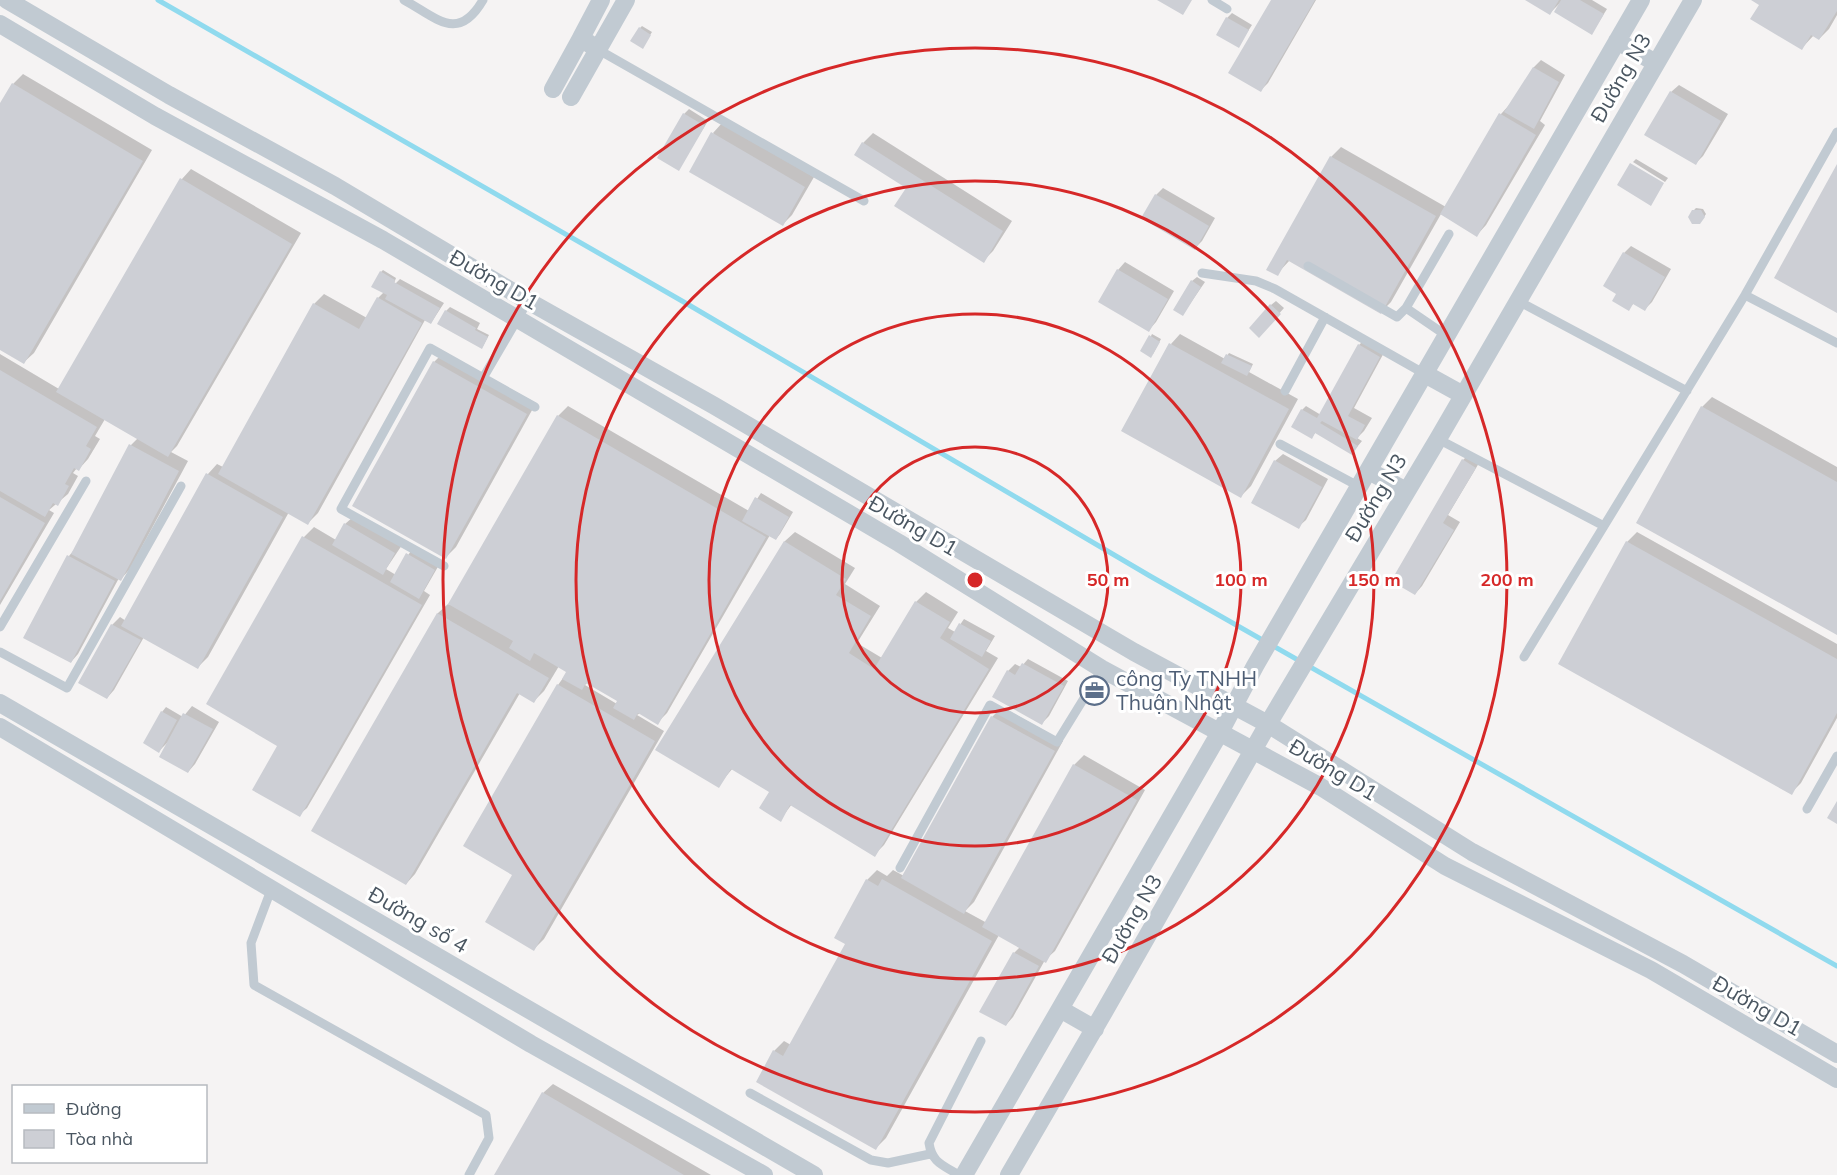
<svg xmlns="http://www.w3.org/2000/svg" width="1837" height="1175" font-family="Mulish,sans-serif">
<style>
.shadow{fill:#0003;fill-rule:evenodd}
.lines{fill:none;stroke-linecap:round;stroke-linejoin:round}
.stream{stroke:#90daee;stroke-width:5}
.building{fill:#cdcfd5}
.service{stroke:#c1cad2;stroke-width:9}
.minor{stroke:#c1cad2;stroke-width:18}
.ring{fill:none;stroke:#d62828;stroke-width:3}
.labels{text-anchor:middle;stroke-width:6;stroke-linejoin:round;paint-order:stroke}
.street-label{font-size:21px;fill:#4a5661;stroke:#fff}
.service-label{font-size:21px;fill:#4e5e75;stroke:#fff;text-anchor:start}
.centre{fill:#d62828;stroke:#fff;stroke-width:3}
.ring-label{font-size:18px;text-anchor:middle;font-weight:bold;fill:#d62828;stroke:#fff;stroke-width:6;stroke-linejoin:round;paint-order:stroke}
</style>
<rect width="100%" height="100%" fill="#f5f3f3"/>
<path class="shadow" d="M1272,0H1316L1268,83L1261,90Z
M1528,0H1592L1607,9L1592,33L1560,3L1550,13Z
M1756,0H1837V15L1829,29L1819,39L1814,35L1802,48Z
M1232,13L1252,25L1238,46L1227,18Z
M642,26L652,32L644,45L640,28Z
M1541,60L1565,75L1540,121L1545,125L1486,225L1477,235L1441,214L1391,302L1381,312L1290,260L1277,274L1268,269L1331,157L1341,147L1446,207L1501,114L1511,103L1534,67Z
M23,74L152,150L34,353L24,362L0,348V106L13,84Z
M1679,85L1728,114L1703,156L1695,164L1671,92Z
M689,109L708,121L678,169L684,114Z
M722,123L814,177L792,215L782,225L713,133Z
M873,133L1012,221L993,251L983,261L863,143Z
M1636,159L1668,178L1665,182L1633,162Z
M191,169L301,233L177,446L171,452L188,461L130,569L121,579L119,578L78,654L71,662L69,556L74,550L131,445L138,438L105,419L95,436L100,439L88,459L79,469L77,468L73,473L78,476L68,494L49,510L54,513L0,605V354L59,389L182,179Z
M1163,188L1215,218L1202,241L1195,248L1156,195Z
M1696,208L1703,209L1706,214L1702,220L1693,211Z
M1631,246L1671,269L1652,302L1645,309L1634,303L1628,309L1618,293L1624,253Z
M1125,262L1174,291L1156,322L1149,330L1118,270Z
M383,270L396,278L393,286L400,279L444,303L431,323L425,320L318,513L308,523L289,512L208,657L198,667L144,637L114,690L107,698L80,683L112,625L120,617L126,621L208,474L217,464L223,467L314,304L324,294L367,318L378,298L384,292L381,272Z
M1197,277L1205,282L1183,314L1192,281Z
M1276,301L1284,308L1259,336L1271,305Z
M450,307L480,323L477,329L489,335L483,346L446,311Z
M1152,334L1161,339L1153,354L1151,336Z
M1180,334L1225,359L1229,353L1253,364L1249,372L1298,399L1251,486L1241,496L1171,344Z
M1366,338L1386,349L1354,408L1372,418L1364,431L1357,438L1362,441L1352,453L1316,432L1312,437L1302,410L1306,406L1321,415L1359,345Z
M444,352L536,403L456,547L446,557L354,505L434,362Z
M1712,397L1837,467V633L1638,522L1702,407Z
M568,406L749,511L761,493L793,512L780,534L776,539L770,535L667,713L657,723L640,713L637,715L664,731L544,939L534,949L514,874L558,685L568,671L559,666L544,691L534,701L520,693L415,874L406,884L313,830L438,613L448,604L450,605L558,416ZM588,682L619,700L617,704L585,685Z
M1283,454L1328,479L1306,520L1298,527L1275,461Z
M1467,456L1479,463L1448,515L1460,522L1422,586L1415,594L1463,460Z
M353,517L402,545L386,569L396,575L412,549L439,565L424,591L430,595L334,762L307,808L299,815L280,746L208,704L304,537L314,527L336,540L345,524Z
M795,532L855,568L845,584L880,606L857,643L882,658L916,602L926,592L958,612L948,628L955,632L964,619L995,636L986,651L998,658L884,845L874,855L792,804L780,820L772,792L733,768L718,786L673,726L785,541Z
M1637,532L1837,644V718L1801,783L1791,793L1627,542Z
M1028,659L1068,681L1049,716L1042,723L1008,671L1015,664L1021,667Z
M192,706L219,722L195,764L188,772L168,742L159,751L162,712L166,707L183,717Z
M1002,707L1063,741L974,902L965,911L987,923L1074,765L1084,755L1145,790L1055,951L1045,960L1013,1017L1006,1025L981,1011L1014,953L1020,947L999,935L886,1138L876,1148L774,1051L784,1041L791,1045L847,944L867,880L877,870L887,876L893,870L904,876L992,717Z
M553,1084L711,1175H496L543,1093Z"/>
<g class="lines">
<path class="stream" d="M158,0L689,305L1150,576L1837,966"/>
</g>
<path class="building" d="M1157,0H1192L1183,15Z
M1271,0H1315L1261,92L1228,73Z
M1525,0H1559L1550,15Z
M1561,0H1580L1604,14L1592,35L1554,12Z
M1751,0H1837V11L1819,40L1811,35L1802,50L1750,19L1759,5Z
M1226,17L1249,30L1239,48L1216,35Z
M639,27L651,35L643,49L630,41Z
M1533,67L1559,82L1534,129L1504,112Z
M12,83L143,161L24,364L0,350V103Z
M1670,91L1721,121L1696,165L1644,135Z
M683,113L705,126L679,171L657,158Z
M1499,113L1536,135L1477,237L1440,214Z
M711,132L805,187L783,226L689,172Z
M862,142L1003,231L984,263L894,206L906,188L854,155Z
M1330,156L1436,216L1381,314L1287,260L1278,276L1266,270Z
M1630,163L1664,183L1651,206L1617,185Z
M1837,164V313L1774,278Z
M180,178L292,244L168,457L56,392Z
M1155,194L1209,226L1195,250L1141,218Z
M1692,210H1701L1705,217L1700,224H1692L1688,217Z
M1623,252L1665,277L1645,311L1633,304L1629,311L1612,301L1616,294L1603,286Z
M1117,269L1168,299L1149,332L1098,302Z
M380,271L395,280L394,282L440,308L431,324L385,299L387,295L371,287Z
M1191,280L1201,287L1183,316L1173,310Z
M377,297L422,323L308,525L218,474L313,303L359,329Z
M1270,304L1281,314L1259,338L1249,328Z
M445,310L476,328L475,330L488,337L482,349L437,324Z
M1149,335L1160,342L1151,358L1140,351Z
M1169,343L1289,409L1241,498L1121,431Z
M1358,344L1380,357L1348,416L1365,425L1357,440L1322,421L1320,423L1358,446L1352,455L1315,433L1312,439L1291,427L1301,409L1317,418Z
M1226,354L1252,366L1247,376L1221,363Z
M433,361L527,414L446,559L352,506Z
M0,370L97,427L86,446L91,449L79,471L74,468L65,484L69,486L58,506L53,503L45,517L0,491Z
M1701,406L1837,482V635L1636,523Z
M557,415L766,537L658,725L638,713L634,720L613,708L617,701L586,683L582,690L562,679L566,672L534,653L530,661L509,648L513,641L448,604Z
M129,444L179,471L121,581L71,554Z
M1462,459L1476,468L1443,523L1454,530L1415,595L1391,581Z
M1274,460L1322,487L1299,529L1251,503Z
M206,473L283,517L198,669L121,626Z
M0,497L45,523L0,601Z
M755,497L789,517L776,540L742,521Z
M344,523L395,553L383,575L332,545Z
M302,536L422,605L300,817L252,790L277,746L206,704Z
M784,541L846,579L836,595L871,616L849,653L874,669L915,601L950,622L940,638L989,669L875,857L790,805L781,822L759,808L769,792L731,769L719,788L655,750Z
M1626,541L1837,659V713L1792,795L1558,664Z
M406,553L435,570L419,599L390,582Z
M67,555L115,581L71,663L23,638Z
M437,613L549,678L534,703L517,693L406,885L311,831Z
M959,623L991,641L982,657L950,639Z
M111,624L141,640L107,699L78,683Z
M1022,663L1064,686L1042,725L992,697L1007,670L1015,675Z
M557,684L655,741L534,951L485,922L512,875L463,846Z
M161,711L177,720L159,753L143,743Z
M183,713L213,729L188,773L159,757Z
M991,716L1055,751L964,914L901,878Z
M1073,764L1137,800L1046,963L982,927Z
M1837,801V824L1827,818Z
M866,879L878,886L882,879L992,941L876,1150L756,1082L773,1050L783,1056L845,944L834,938Z
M1013,952L1039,966L1006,1026L979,1012Z
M542,1092L684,1175H494Z"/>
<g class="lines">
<path class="service" d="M404,0C437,18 458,43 483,0
M1212,0L1227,9
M597,49L864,201
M1308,266L1397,317L1406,308L1449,234
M1202,273L1256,281L1275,289L1425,374
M1745,295L1837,343
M1518,301L1687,391
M1406,308L1447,336
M483,378L528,301
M1285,391L1325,317
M1438,439L1604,526
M1280,444L1360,487
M444,566L341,509L430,348L535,407
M0,627L86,481
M0,652L67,688L181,486
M1524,657L1745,295L1837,132
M1807,809L1837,756
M900,868L990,705L1057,742L1102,669
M271,890L251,943L254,985L486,1115L489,1138L469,1175
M750,1093L871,1160L888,1163L930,1154
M959,1175C943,1165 932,1163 929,1143L981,1041"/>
<path class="minor" d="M7,0L169,95L335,186L528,301L713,405L1134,652L1268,724L1472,852L1683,964L1837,1054
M0,24L155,116L383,240L899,543L1102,669L1321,787L1445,866L1651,970L1837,1079
M1617,41L1656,63
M597,49L581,38L601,0
M553,89L581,38
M571,97L626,0
M1425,374L1463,395
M1369,471L1406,491
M0,703L814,1175
M0,727L531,1044L764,1175
M1060,1009L1095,1029
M964,1175L1219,734L1255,666L1641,0
M1009,1175L1104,1012L1268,724L1438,439L1693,0"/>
</g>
<g class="ring">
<circle cx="975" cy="580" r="133"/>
<circle cx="975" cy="580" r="266"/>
<circle cx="975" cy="580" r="399"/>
<circle cx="975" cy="580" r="532"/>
</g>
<defs>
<symbol id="office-ring" viewBox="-11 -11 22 22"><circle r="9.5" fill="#fff" stroke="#5c6f8a" stroke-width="1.5"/><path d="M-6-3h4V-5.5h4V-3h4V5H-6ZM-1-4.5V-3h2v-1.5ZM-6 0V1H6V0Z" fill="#5c6f8a"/></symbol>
</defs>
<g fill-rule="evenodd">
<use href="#office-ring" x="1078" y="674" width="33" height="33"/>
</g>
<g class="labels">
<g class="street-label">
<text transform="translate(1621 78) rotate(-60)" y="7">Đường N3</text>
<text transform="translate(494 280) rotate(30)" y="7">Đường D1</text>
<text transform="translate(1376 498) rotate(-59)" y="7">Đường N3</text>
<text transform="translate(913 526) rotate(30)" y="7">Đường D1</text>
<text transform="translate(1333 770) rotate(31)" y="7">Đường D1</text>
<text transform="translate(1132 919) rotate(-60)" y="7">Đường N3</text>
<text transform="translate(418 920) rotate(30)" y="7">Đường số 4</text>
<text transform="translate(1757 1006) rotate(30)" y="7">Đường D1</text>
</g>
<g class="service-label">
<text x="1116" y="686">công Ty TNHH<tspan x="1116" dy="24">Thuận Nhật</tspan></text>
</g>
</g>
<circle cx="975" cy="580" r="9" class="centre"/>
<g class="ring-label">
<text x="1108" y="586">50 m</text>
<text x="1241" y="586">100 m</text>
<text x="1374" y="586">150 m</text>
<text x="1507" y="586">200 m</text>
</g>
<rect x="12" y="1085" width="195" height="78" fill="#ffffff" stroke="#b7bbc0" stroke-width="1.5"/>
<rect x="24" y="1104" width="30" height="9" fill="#c1cad2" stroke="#b7bbc0" stroke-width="1.5"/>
<text x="66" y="1115" font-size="18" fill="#4a5661">Đường</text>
<rect x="24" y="1130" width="30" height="18" fill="#cdcfd5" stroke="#b7bbc0" stroke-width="1.5"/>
<text x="66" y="1145" font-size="18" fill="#4a5661">Tòa nhà</text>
</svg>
